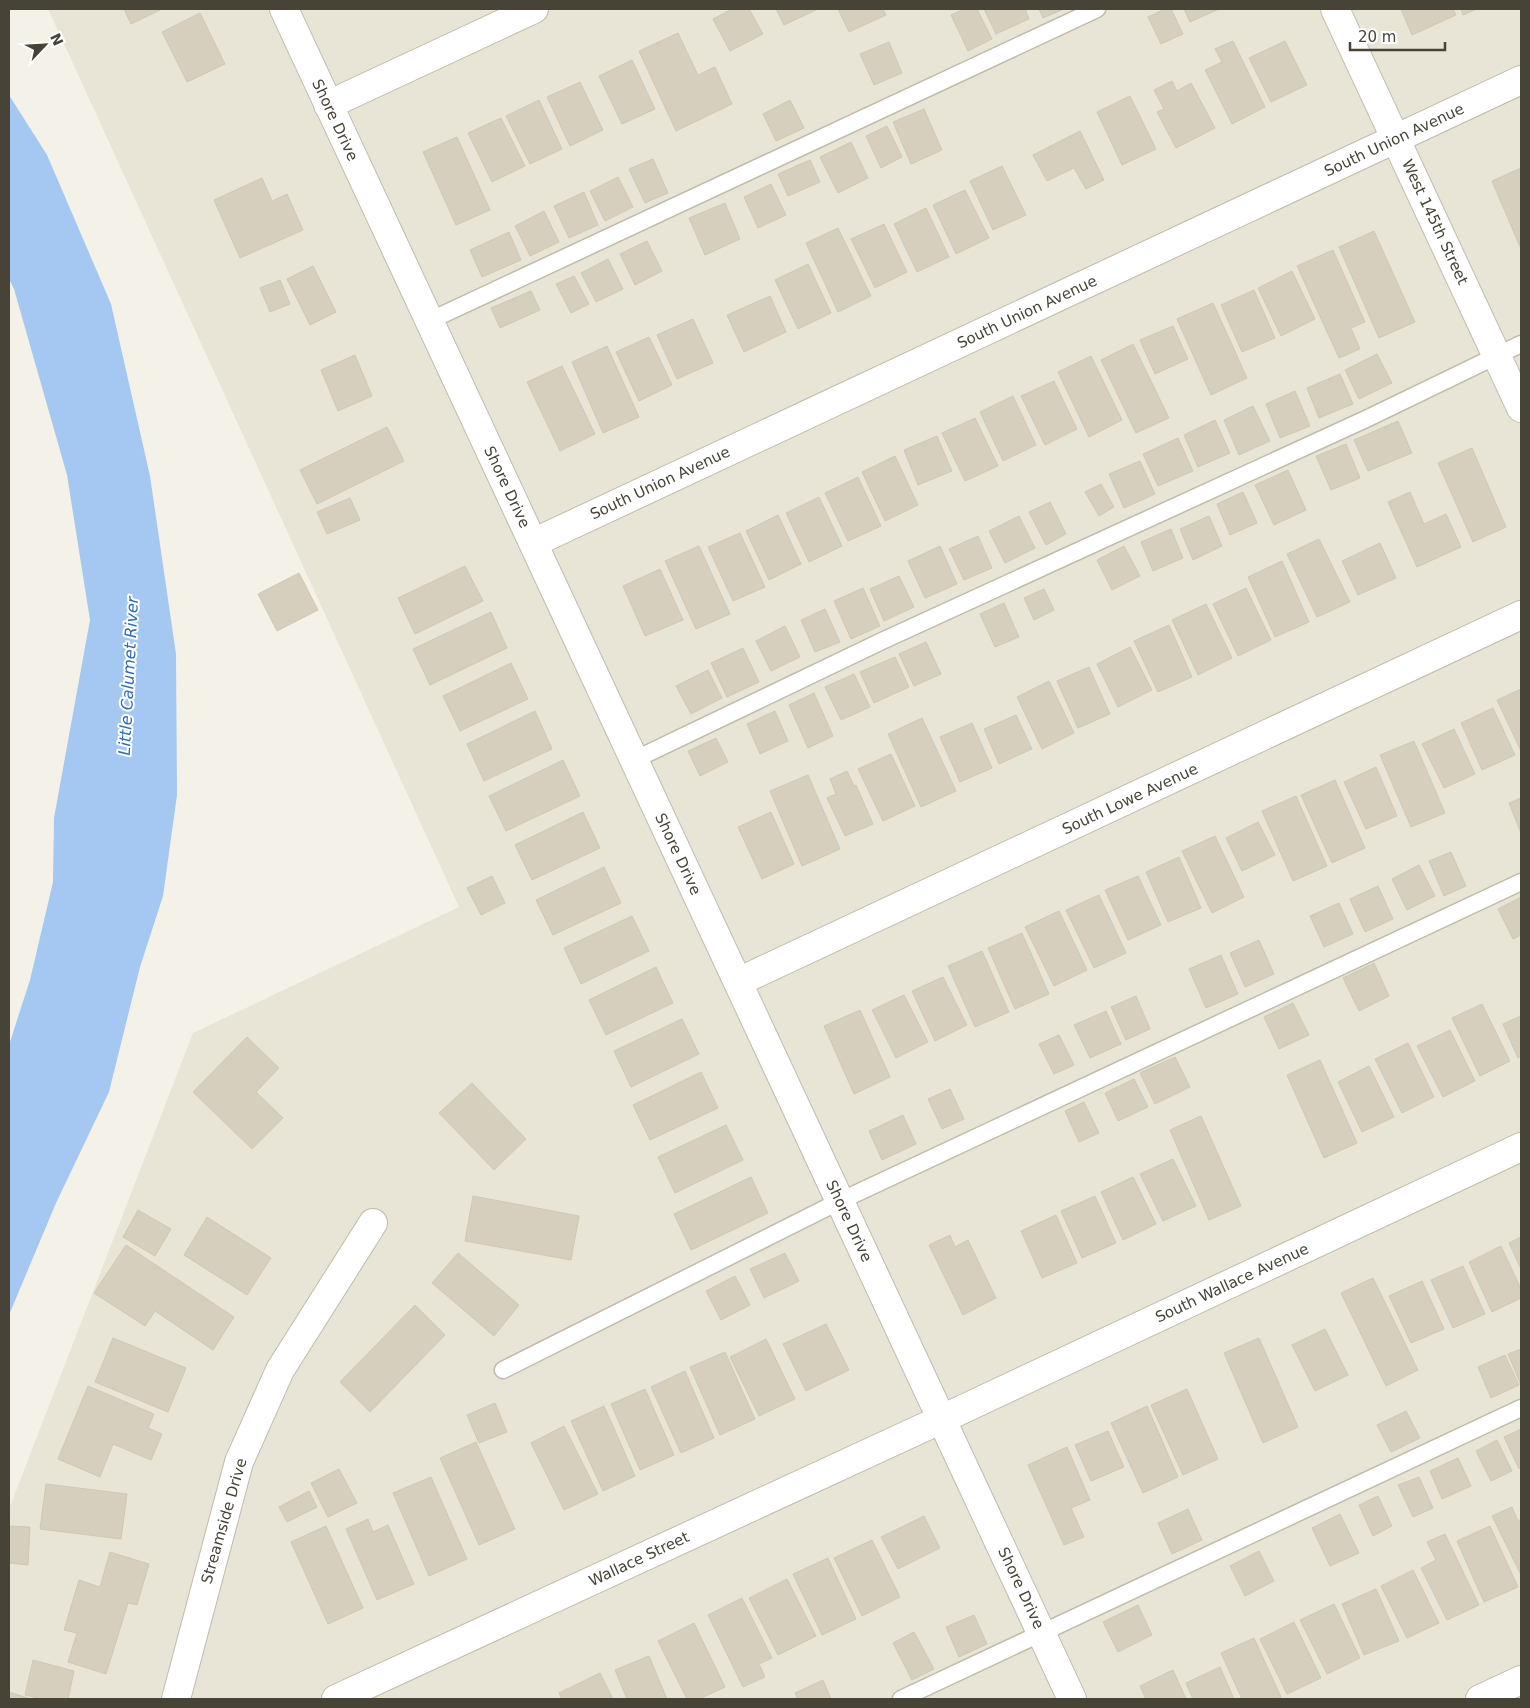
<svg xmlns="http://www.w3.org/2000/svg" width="1530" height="1708" font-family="'DejaVu Sans',sans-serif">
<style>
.residential{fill:#e8e4d6}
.water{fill:#a4c8f1}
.building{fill:#d6cfbd;stroke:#d0c8b0}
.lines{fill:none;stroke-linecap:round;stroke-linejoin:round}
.lane-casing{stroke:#c0bbaa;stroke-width:19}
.street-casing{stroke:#c0bbaa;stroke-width:30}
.lane{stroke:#fff;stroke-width:16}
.street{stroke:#fff;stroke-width:28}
.labels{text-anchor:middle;stroke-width:4;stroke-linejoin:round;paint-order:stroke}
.street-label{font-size:15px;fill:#474336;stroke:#fff}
.water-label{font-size:16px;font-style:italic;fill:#2e6cb4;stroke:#fff}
</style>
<rect width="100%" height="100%" fill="#f4f2e8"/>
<path class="residential" d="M48,9H1521V1699H9V1509L193,1033L459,907Z"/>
<path class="water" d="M9,95L47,155L111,304L150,476L176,654L177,795L163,896L140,967L109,1092L56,1203L9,1315V1045L30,980L53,882L54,818L90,620L67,475L14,289L9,279Z"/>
<path class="building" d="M124,9H162L131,24Z
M732,9H749L763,34L730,51L713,19Z
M776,9H818L784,25Z
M838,9H883L886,15L849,32Z
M964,9H977L992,39L968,51L951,15Z
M984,9H1025L1029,19L996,34Z
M1039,9H1064L1043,18Z
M1165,9H1171L1183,34L1161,44L1148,17Z
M1184,9H1219L1190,22Z
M1401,9H1453L1456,15L1412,35Z
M1461,9H1477L1463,15Z
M200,13L225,64L187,82L162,32Z
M678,33L698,75L715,67L732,104L676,131L639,51Z
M1233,41L1265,107L1232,124L1205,70L1222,62L1215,49Z
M1285,41L1307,85L1271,102L1249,58Z
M889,42L902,73L874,85L860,54Z
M632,60L655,109L622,124L599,76Z
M1172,81L1177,91L1191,83L1215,128L1176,148L1157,112L1164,109L1154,90Z
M580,82L603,130L570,146L547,97Z
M1130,96L1156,149L1122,165L1097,112Z
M539,100L562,149L530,164L506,116Z
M790,100L804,128L776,141L763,114Z
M924,109L942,150L911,164L893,122Z
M501,118L525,166L492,182L468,133Z
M887,126L902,157L881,168L866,136Z
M1080,131L1104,180L1086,189L1074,168L1047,181L1033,155Z
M457,137L490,210L456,225L423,152Z
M851,142L868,178L838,193L820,157Z
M653,159L668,193L645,203L629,169Z
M810,160L820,182L788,196L778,174Z
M1002,166L1026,215L993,230L970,181Z
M1521,168V249L1492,181Z
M618,177L633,207L605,221L590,191Z
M262,178L272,201L287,194L303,230L240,258L214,200Z
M771,184L786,215L758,228L744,197Z
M965,190L989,238L956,254L933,205Z
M584,192L598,225L569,238L554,206Z
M725,203L740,239L705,255L689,218Z
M926,208L949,257L917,272L894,224Z
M544,211L559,242L530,256L515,226Z
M884,224L907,272L875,288L851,239Z
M838,228L871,296L838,312L806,243Z
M1374,231L1415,322L1379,338L1339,247Z
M509,232L521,260L482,277L470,250Z
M647,241L662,271L635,285L620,254Z
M1333,250L1365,322L1351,328L1360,349L1339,358L1297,266Z
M608,259L623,289L596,302L581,273Z
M808,264L831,313L798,329L775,280Z
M313,266L336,312L310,325L287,279Z
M1292,271L1315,319L1281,336L1258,288Z
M574,276L589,304L571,313L556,284Z
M280,280L290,304L270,312L260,288Z
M1254,290L1275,338L1242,352L1221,305Z
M531,291L540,310L500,328L491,308Z
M770,296L786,332L744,352L727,315Z
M1213,303L1247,378L1211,395L1177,319Z
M693,319L713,363L677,379L657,335Z
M1173,326L1188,359L1155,374L1140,340Z
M649,337L672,385L639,401L616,352Z
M1133,344L1169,418L1136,433L1101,360Z
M607,346L639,417L603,433L572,362Z
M1377,354L1392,383L1359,399L1345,370Z
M355,355L372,396L338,411L321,370Z
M1091,356L1122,420L1089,437L1058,372Z
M562,366L595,434L560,451L527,382Z
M1340,374L1353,404L1319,418L1307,388Z
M1054,381L1077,429L1045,445L1021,396Z
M1295,391L1310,426L1280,438L1266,404Z
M1013,396L1036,445L1003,461L980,412Z
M1253,406L1270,441L1239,455L1224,420Z
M975,418L998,466L965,481L942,433Z
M1215,420L1230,453L1198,467L1184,435Z
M1398,421L1412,453L1368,471L1354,440Z
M387,427L404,461L317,504L300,470Z
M937,436L952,471L918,485L904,450Z
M1178,438L1193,471L1158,486L1143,454Z
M1346,444L1360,478L1331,490L1316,456Z
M1472,448L1506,527L1473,542L1438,463Z
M895,456L918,505L885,521L862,472Z
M1140,461L1155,494L1124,508L1109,474Z
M1288,470L1306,510L1274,525L1255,485Z
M858,477L881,526L848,541L825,493Z
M1101,484L1114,507L1099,516L1085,492Z
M1243,492L1257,523L1230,535L1217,504Z
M1410,492L1424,524L1446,514L1461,547L1417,567L1388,502Z
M819,497L842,546L809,562L786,513Z
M350,498L360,520L327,534L317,512Z
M1050,502L1066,534L1046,545L1029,512Z
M778,515L801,564L769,580L746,531Z
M1019,516L1035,548L1005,563L989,531Z
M1209,516L1222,546L1193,560L1180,529Z
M1171,529L1183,558L1153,571L1141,542Z
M740,533L765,587L733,601L708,547Z
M978,536L992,568L964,580L949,549Z
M1319,539L1350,602L1317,617L1287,554Z
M1380,543L1396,578L1358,595L1342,561Z
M699,546L730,614L696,629L665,561Z
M940,546L957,584L925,598L908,561Z
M1124,546L1140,576L1112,590L1097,560Z
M1282,561L1309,622L1275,637L1248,577Z
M465,566L483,601L415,634L398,598Z
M660,569L683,620L645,636L623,586Z
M299,573L318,610L277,631L258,594Z
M899,576L914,607L884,621L870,589Z
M863,588L880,626L851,639L834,601Z
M1246,588L1271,640L1238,656L1213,604Z
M1044,589L1054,610L1034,620L1024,598Z
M1004,603L1019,637L995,647L980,614Z
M1206,604L1232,658L1198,675L1172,620Z
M825,609L840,642L815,652L801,620Z
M491,612L507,648L430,685L413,649Z
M1169,625L1192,677L1158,692L1134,641Z
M785,626L800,657L771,671L756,641Z
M926,642L941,674L914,686L899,654Z
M1130,647L1152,690L1118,707L1097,664Z
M743,648L759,682L727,697L711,663Z
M895,657L909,687L874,703L860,672Z
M511,663L528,699L460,731L443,696Z
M1089,667L1110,714L1078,728L1057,681Z
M708,670L722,698L691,714L676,686Z
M854,674L870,707L841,720L825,687Z
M1049,681L1074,733L1042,749L1017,697Z
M1521,689V751L1497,700Z
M814,693L833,736L808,748L789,705Z
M1493,708L1515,755L1482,770L1461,723Z
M535,711L552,749L484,781L467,744Z
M775,711L788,741L760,754L747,724Z
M1016,715L1032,749L999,764L984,729Z
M922,718L956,791L921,807L888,734Z
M972,723L992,768L960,782L940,737Z
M1454,729L1475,774L1444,788L1422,744Z
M716,738L728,762L700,776L688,751Z
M1414,741L1445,813L1411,827L1380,755Z
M891,754L915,806L883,821L858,769Z
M563,760L580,796L506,831L489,796Z
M1376,767L1397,816L1366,829L1344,782Z
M847,771L854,786L856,785L873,824L845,836L827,798L836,794L830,779Z
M808,775L840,849L802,866L770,791Z
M1335,780L1365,848L1332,863L1301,795Z
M1296,796L1327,866L1293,881L1262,811Z
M1521,798V833L1509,803Z
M583,812L600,848L532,880L515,845Z
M771,812L794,864L762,879L738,827Z
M1258,822L1275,855L1242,871L1226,838Z
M1215,836L1244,897L1212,913L1182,851Z
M1451,852L1466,886L1444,896L1429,861Z
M1179,857L1201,908L1168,922L1146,872Z
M1419,865L1435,896L1407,910L1392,879Z
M604,867L621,903L553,935L536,900Z
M492,876L505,903L481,915L467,888Z
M1138,876L1161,925L1128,940L1105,890Z
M1378,886L1393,919L1365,932L1350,899Z
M1099,895L1126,953L1094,968L1066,910Z
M1521,897V935L1513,939L1498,909Z
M1339,903L1353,934L1324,947L1310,916Z
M1059,911L1087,970L1054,986L1025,927Z
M632,916L649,951L581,984L564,948Z
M1022,933L1049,994L1015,1009L988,948Z
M1259,940L1274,974L1245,987L1230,953Z
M982,951L1009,1012L975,1027L948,966Z
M1221,955L1238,994L1206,1008L1189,969Z
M1374,963L1389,996L1359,1011L1343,978Z
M656,967L673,1003L606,1035L589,1000Z
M943,977L967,1025L935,1041L912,991Z
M904,995L928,1042L896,1058L872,1010Z
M1136,996L1150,1029L1126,1040L1111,1007Z
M1293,1003L1309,1035L1279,1049L1264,1017Z
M1482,1004L1510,1061L1480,1076L1452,1018Z
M860,1010L890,1077L854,1094L824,1026Z
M1106,1011L1121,1044L1090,1058L1074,1025Z
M1521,1016V1056L1518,1058L1503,1024Z
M682,1019L699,1054L631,1087L614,1051Z
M1450,1030L1475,1081L1443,1097L1417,1046Z
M1059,1035L1074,1065L1054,1074L1039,1044Z
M247,1037L279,1068L256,1092L283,1118L252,1149L193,1092Z
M1408,1043L1434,1097L1402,1113L1375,1059Z
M1175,1057L1190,1087L1155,1104L1140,1073Z
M1320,1060L1357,1143L1324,1158L1287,1075Z
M1369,1066L1394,1117L1362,1132L1338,1082Z
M701,1072L718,1108L650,1140L633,1105Z
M1134,1079L1148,1107L1118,1121L1105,1093Z
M472,1083L526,1139L494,1170L439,1113Z
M950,1089L964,1119L942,1129L928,1099Z
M1084,1102L1099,1133L1079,1142L1065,1111Z
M903,1115L916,1144L882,1160L869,1131Z
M1201,1116L1241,1206L1209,1220L1170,1130Z
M726,1125L743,1160L675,1193L658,1157Z
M1173,1159L1196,1206L1163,1221L1140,1174Z
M751,1177L768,1213L691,1250L674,1214Z
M1133,1177L1156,1224L1123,1240L1101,1192Z
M473,1196L579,1216L571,1260L465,1241Z
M1095,1196L1116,1243L1082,1258L1061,1211Z
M138,1210L171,1229L155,1256L123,1237Z
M1056,1215L1077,1263L1042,1278L1021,1231Z
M207,1217L271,1258L247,1295L184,1255Z
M950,1235L955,1247L968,1240L996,1298L963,1315L929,1245Z
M1521,1237V1269L1509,1243Z
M126,1245L234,1317L213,1350L155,1311L145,1326L94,1293Z
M1501,1246L1521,1289V1298L1492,1312L1469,1262Z
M458,1253L519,1305L494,1336L432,1283Z
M785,1253L799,1281L764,1298L750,1269Z
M1463,1266L1485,1314L1453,1328L1431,1280Z
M735,1276L750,1305L721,1320L706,1291Z
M1373,1278L1418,1370L1386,1386L1341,1293Z
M1422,1281L1444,1329L1411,1343L1389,1296Z
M415,1305L445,1335L370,1412L340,1382Z
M826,1324L849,1370L806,1391L783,1344Z
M1325,1329L1348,1375L1315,1391L1292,1345Z
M113,1338L186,1368L168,1412L95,1382Z
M1259,1338L1298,1427L1263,1443L1224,1353Z
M766,1339L795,1399L759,1416L730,1357Z
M1521,1349V1385L1508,1354Z
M725,1352L755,1419L720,1435L690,1367Z
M1505,1355L1519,1385L1491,1398L1478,1367Z
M685,1371L714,1438L681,1453L651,1387Z
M88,1386L154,1414L148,1428L162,1434L151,1460L113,1444L100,1477L58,1459Z
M645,1389L674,1455L640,1470L611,1404Z
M1187,1389L1218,1459L1183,1475L1151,1405Z
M495,1403L507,1432L479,1443L467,1415Z
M604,1406L635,1476L603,1491L571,1421Z
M1147,1406L1178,1477L1143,1493L1111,1423Z
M1406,1411L1420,1438L1391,1452L1377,1425Z
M564,1426L598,1494L564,1510L531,1443Z
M1521,1429V1467L1519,1469L1504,1437Z
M1108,1431L1124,1467L1091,1481L1075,1445Z
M1497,1440L1512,1471L1491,1481L1476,1451Z
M476,1442L515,1529L479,1545L440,1458Z
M1067,1447L1090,1500L1071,1508L1084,1537L1064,1545L1028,1465Z
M1458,1458L1471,1486L1442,1499L1430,1471Z
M339,1469L357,1503L328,1517L311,1483Z
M431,1477L467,1559L429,1576L393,1493Z
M1419,1477L1433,1508L1413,1517L1398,1485Z
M46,1484L127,1494L121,1539L40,1529Z
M309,1491L317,1507L287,1522L279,1507Z
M1378,1496L1392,1526L1373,1536L1359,1505Z
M1512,1507L1518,1521L1521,1519V1575L1492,1516Z
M1188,1509L1202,1540L1172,1554L1158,1523Z
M1340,1514L1359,1553L1330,1566L1312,1528Z
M924,1516L940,1548L898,1569L881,1537Z
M368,1519L373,1532L388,1525L414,1584L377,1600L346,1529Z
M9,1526L30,1527L28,1565L9,1563Z
M326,1526L363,1608L328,1624L291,1542Z
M1490,1526L1518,1587L1484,1602L1457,1541Z
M1445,1534L1479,1605L1447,1620L1421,1568L1436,1560L1427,1542Z
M872,1540L900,1597L862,1616L834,1558Z
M1259,1551L1274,1581L1245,1596L1230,1566Z
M110,1552L149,1564L137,1605L128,1603L106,1674L68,1662L77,1633L64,1630L79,1580L100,1587Z
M828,1558L856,1619L822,1635L793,1574Z
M1413,1570L1439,1623L1407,1638L1381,1586Z
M787,1579L816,1636L778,1655L749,1598Z
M1376,1589L1399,1641L1364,1655L1342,1604Z
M742,1598L772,1658L759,1664L765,1677L743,1687L708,1615Z
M1334,1604L1360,1658L1327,1674L1300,1620Z
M1138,1605L1152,1635L1118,1652L1103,1622Z
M974,1615L987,1644L959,1657L946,1627Z
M1294,1622L1321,1678L1287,1694L1260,1639Z
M694,1623L725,1687L699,1699H687L658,1641Z
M914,1632L934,1669L912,1680L893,1643Z
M1254,1638L1281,1697L1276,1699H1242L1221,1653Z
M649,1656L667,1699H627L615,1670Z
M33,1660L74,1671L68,1699H42L25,1695Z
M1220,1667L1234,1699H1193L1186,1683Z
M1173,1670L1186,1699H1146L1140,1686Z
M600,1673L613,1699H562L559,1693Z
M823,1680L831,1699H798L795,1693Z
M9,1692L31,1699H9Z"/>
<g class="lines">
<defs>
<path id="lane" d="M429,321L1097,9
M634,760L882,641L1366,419L1521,344
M503,1370L840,1201L1521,882
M901,1699L1521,1408"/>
<path id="street" d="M284,9L1072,1699
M1335,9L1521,408
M328,105L534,9
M533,543L1521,80
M738,982L1521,615
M176,1699L239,1462L280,1370L373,1223
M336,1699L942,1419L1521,1147
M1480,1699L1521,1680"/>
</defs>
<use href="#lane" class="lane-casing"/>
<use href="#street" class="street-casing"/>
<use href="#lane" class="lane"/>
<use href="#street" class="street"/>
</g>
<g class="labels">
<g class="street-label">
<text transform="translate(335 120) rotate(65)" y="5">Shore Drive</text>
<text transform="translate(1394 140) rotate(-25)" y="5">South Union Avenue</text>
<text transform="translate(1435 222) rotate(65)" y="5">West 145th Street</text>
<text transform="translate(1027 312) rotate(-25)" y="5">South Union Avenue</text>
<text transform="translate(660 483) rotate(-25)" y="5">South Union Avenue</text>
<text transform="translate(507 487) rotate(65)" y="5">Shore Drive</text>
<text transform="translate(1130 799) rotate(-25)" y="5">South Lowe Avenue</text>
<text transform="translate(678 854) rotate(65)" y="5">Shore Drive</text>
<text transform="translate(849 1221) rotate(65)" y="5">Shore Drive</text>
<text transform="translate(1232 1283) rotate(-25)" y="5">South Wallace Avenue</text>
<text transform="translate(224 1521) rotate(-74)" y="5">Streamside Drive</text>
<text transform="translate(639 1559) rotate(-25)" y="5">Wallace Street</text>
<text transform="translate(1021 1588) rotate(65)" y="5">Shore Drive</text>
</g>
<g class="water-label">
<text transform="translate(128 676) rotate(-87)" y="6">Little Calumet River</text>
</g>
</g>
<rect width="1530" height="1708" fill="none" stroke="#474336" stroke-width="20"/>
<g transform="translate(45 45) rotate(65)" stroke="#ffffff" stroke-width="4" paint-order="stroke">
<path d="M0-4L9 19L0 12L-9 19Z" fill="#474336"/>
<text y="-8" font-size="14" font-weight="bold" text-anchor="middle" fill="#474336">N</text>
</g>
<path d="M1350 42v8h95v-8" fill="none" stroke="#474336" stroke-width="2.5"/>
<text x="1358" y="42" font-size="15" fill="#474336" stroke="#ffffff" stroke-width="4" paint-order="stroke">20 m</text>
</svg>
